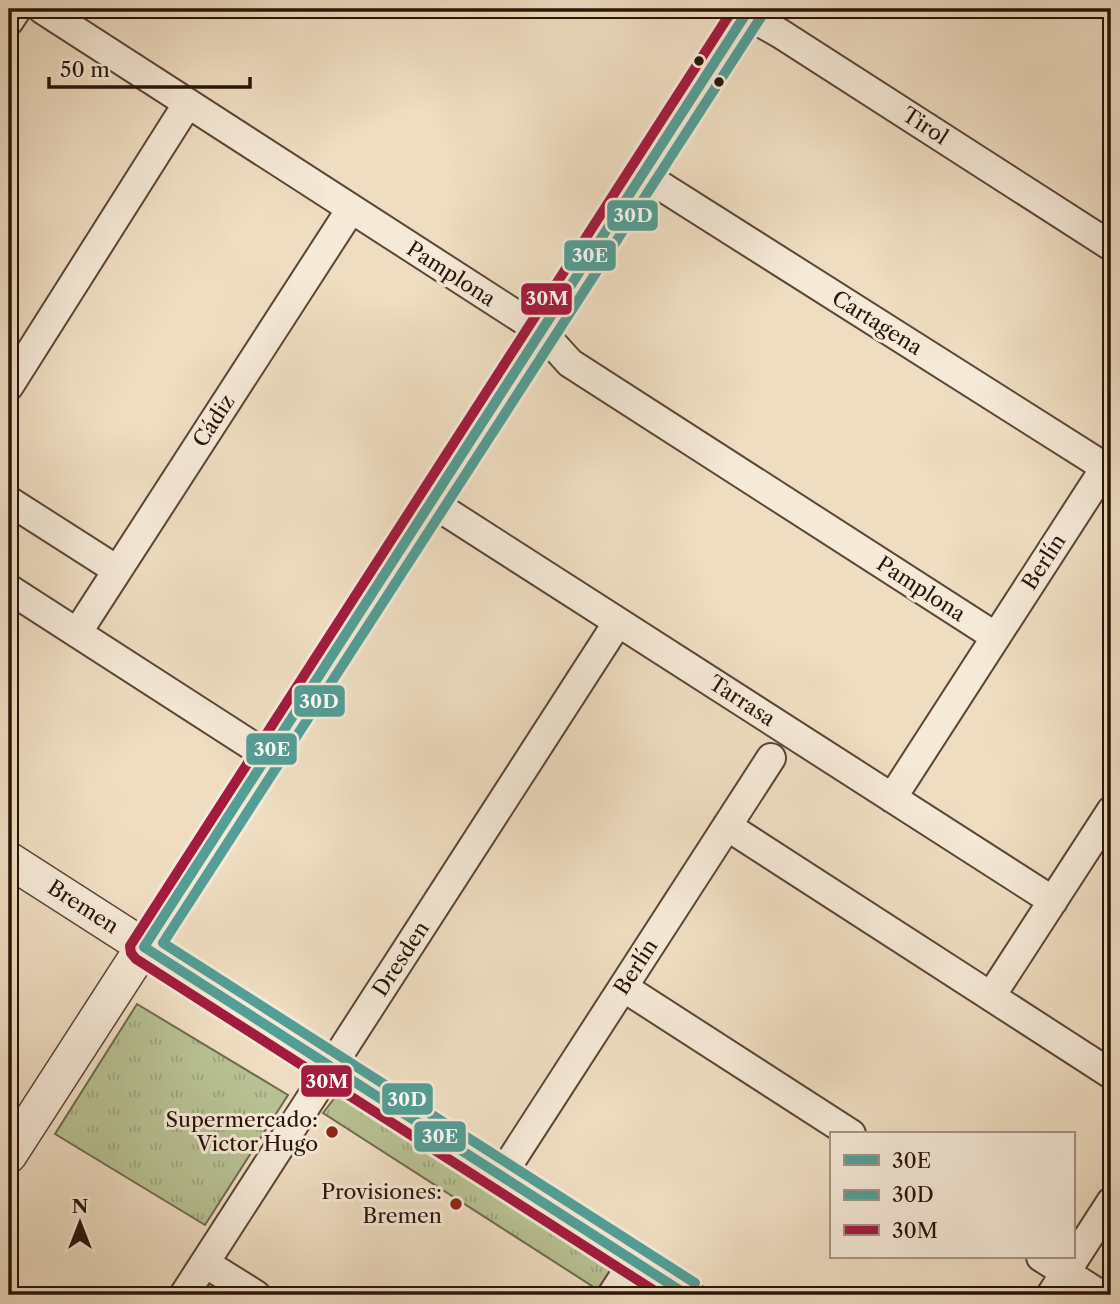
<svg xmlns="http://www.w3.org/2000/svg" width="1120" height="1304" font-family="'Libre Caslon Text',serif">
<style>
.grass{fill:url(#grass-tufts);stroke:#706a4e;stroke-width:2}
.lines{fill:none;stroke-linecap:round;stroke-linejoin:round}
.minor-casing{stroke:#5a4637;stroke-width:32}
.tertiary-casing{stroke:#5a4637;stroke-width:38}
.minor{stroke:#f5e9d7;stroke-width:28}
.tertiary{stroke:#f5e9d7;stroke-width:35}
.bus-1-casing{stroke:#f5e9d7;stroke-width:16}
.bus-2-casing{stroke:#f5e9d7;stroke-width:16}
.bus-3-casing{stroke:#f5e9d7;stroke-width:16}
.bus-1{stroke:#539e96;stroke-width:10}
.bus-2{stroke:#539e96;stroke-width:10}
.bus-3{stroke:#a31a3f;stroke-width:10}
.bus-dot{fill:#291409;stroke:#f5e9d7;stroke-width:2.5}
.poi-dot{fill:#8f2418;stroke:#f5e9d7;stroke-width:2.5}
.labels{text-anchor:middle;stroke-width:6;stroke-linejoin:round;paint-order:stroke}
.street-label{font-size:21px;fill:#291409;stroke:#f5e9d7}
.poi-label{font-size:21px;fill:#291409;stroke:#f5e9d7;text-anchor:end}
.line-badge{stroke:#f5e9d7;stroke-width:2.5}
.badge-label{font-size:19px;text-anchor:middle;font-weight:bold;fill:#fff}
</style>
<defs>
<pattern id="grass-tufts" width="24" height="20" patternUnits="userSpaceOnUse" patternTransform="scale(1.75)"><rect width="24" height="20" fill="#b8c193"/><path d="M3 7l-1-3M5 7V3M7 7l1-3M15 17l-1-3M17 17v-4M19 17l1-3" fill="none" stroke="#9ea57d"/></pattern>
</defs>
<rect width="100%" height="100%" fill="#efddc1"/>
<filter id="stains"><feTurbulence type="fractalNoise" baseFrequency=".00286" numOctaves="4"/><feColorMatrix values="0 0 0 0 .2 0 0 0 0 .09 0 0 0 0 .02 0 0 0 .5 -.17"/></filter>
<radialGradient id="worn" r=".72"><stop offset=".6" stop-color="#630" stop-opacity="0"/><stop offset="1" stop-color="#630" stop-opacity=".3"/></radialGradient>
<path class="grass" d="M137,1004L288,1095L205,1225L55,1134Z
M340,1091L655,1295H606L323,1113Z
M209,1277L238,1295H197Z"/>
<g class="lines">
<defs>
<path id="minor" d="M42,9L541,331L570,363L996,637
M737,9L781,34L1111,246
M9,21L17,9
M642,174L1111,471
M9,386L188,103
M9,501L117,570
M431,502L1053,901
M9,589L268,756
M77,633L351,209
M892,798L1105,468
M727,826L1111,1074
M623,987L851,1134
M991,996L1111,811
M501,1176L771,758
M1041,1257L1101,1295
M205,1263L256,1295
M184,1295L618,622
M612,1295L634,1261
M1051,1295L1111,1202"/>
<path id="tertiary" d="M9,860L687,1295
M9,1155L749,9"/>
</defs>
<use href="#minor" class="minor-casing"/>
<use href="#tertiary" class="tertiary-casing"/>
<use href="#minor" class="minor"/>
<use href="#tertiary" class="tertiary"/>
<defs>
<path id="bus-1" d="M687,1295L144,947L749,9"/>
<path id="bus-2" d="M695,1283L163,943L761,17"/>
<path id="bus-3" d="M661,1295L136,959L131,953L130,946L733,9"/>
</defs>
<use href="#bus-1" class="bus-1-casing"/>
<use href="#bus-2" class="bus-2-casing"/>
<use href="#bus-3" class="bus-3-casing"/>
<use href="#bus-1" class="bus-1"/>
<use href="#bus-2" class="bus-2"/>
<use href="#bus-3" class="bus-3"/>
</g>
<g class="bus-dot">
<circle cx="699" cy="61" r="6"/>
<circle cx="719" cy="82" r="6"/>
</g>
<g class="poi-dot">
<circle cx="332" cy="1132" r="7"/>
<circle cx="456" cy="1204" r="7"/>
</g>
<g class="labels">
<g class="street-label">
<text transform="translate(925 126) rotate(33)" y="7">Tirol</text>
<text transform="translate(451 274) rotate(33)" y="7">Pamplona</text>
<text transform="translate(877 323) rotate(32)" y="7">Cartagena</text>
<text transform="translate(214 421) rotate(-57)" y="7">Cádiz</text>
<text transform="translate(1044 562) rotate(-57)" y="7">Berlín</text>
<text transform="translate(921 589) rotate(33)" y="7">Pamplona</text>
<text transform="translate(742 701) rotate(33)" y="7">Tarrasa</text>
<text transform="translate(83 907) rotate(33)" y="7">Bremen</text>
<text transform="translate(401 959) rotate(-57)" y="7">Dresden</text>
<text transform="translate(636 967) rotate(-57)" y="7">Berlín</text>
</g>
<g class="poi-label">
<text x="318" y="1127">Supermercado:<tspan x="318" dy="24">Victor Hugo</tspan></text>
<text x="442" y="1199">Provisiones:<tspan x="442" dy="24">Bremen</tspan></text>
</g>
</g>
<g class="line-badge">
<rect x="606" y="199" width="53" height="33" rx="7" fill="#539e96"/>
<rect x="563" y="239" width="54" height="33" rx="7" fill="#539e96"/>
<rect x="520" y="282" width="53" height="34" rx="7" fill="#a31a3f"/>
<rect x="293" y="684" width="53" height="34" rx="7" fill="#539e96"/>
<rect x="245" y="732" width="53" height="34" rx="7" fill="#539e96"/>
<rect x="300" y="1064" width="53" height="34" rx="7" fill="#a31a3f"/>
<rect x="381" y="1082" width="53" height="34" rx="7" fill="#539e96"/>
<rect x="413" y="1120" width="54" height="33" rx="7" fill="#539e96"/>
</g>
<g class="badge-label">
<text x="633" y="222">30D</text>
<text x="590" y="262">30E</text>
<text x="547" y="305">30M</text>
<text x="319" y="708">30D</text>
<text x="272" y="756">30E</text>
<text x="327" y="1088">30M</text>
<text x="407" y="1106">30D</text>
<text x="440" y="1143">30E</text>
</g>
<rect width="1120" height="1304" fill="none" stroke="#efddc1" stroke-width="35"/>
<rect x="10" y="10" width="1099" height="1283" fill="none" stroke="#291409" stroke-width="3.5"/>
<rect x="18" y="18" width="1085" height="1269" fill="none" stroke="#291409" stroke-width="2"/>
<rect x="830" y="1132" width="245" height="126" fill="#f5e9d7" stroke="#a39485" stroke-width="2"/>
<rect x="844" y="1155" width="35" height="10" fill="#539e96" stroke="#a39485" stroke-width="2"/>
<text x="892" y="1168" font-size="21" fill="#291409">30E</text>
<rect x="844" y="1190" width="35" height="10" fill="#539e96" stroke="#a39485" stroke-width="2"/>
<text x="892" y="1202" font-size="21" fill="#291409">30D</text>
<rect x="844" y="1225" width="35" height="10" fill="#a31a3f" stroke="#a39485" stroke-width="2"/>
<text x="892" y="1238" font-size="21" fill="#291409">30M</text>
<g transform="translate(80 1223)" stroke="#f5e9d7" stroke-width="5" paint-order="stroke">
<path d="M0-5L12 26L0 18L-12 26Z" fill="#291409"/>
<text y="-10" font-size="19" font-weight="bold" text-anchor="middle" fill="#291409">N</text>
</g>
<path d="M49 77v10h201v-10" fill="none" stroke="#291409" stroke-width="3.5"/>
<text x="60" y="77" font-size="21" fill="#291409" stroke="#f5e9d7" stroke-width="5" paint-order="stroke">50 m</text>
<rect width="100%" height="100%" filter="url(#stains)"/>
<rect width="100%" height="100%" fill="url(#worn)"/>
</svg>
